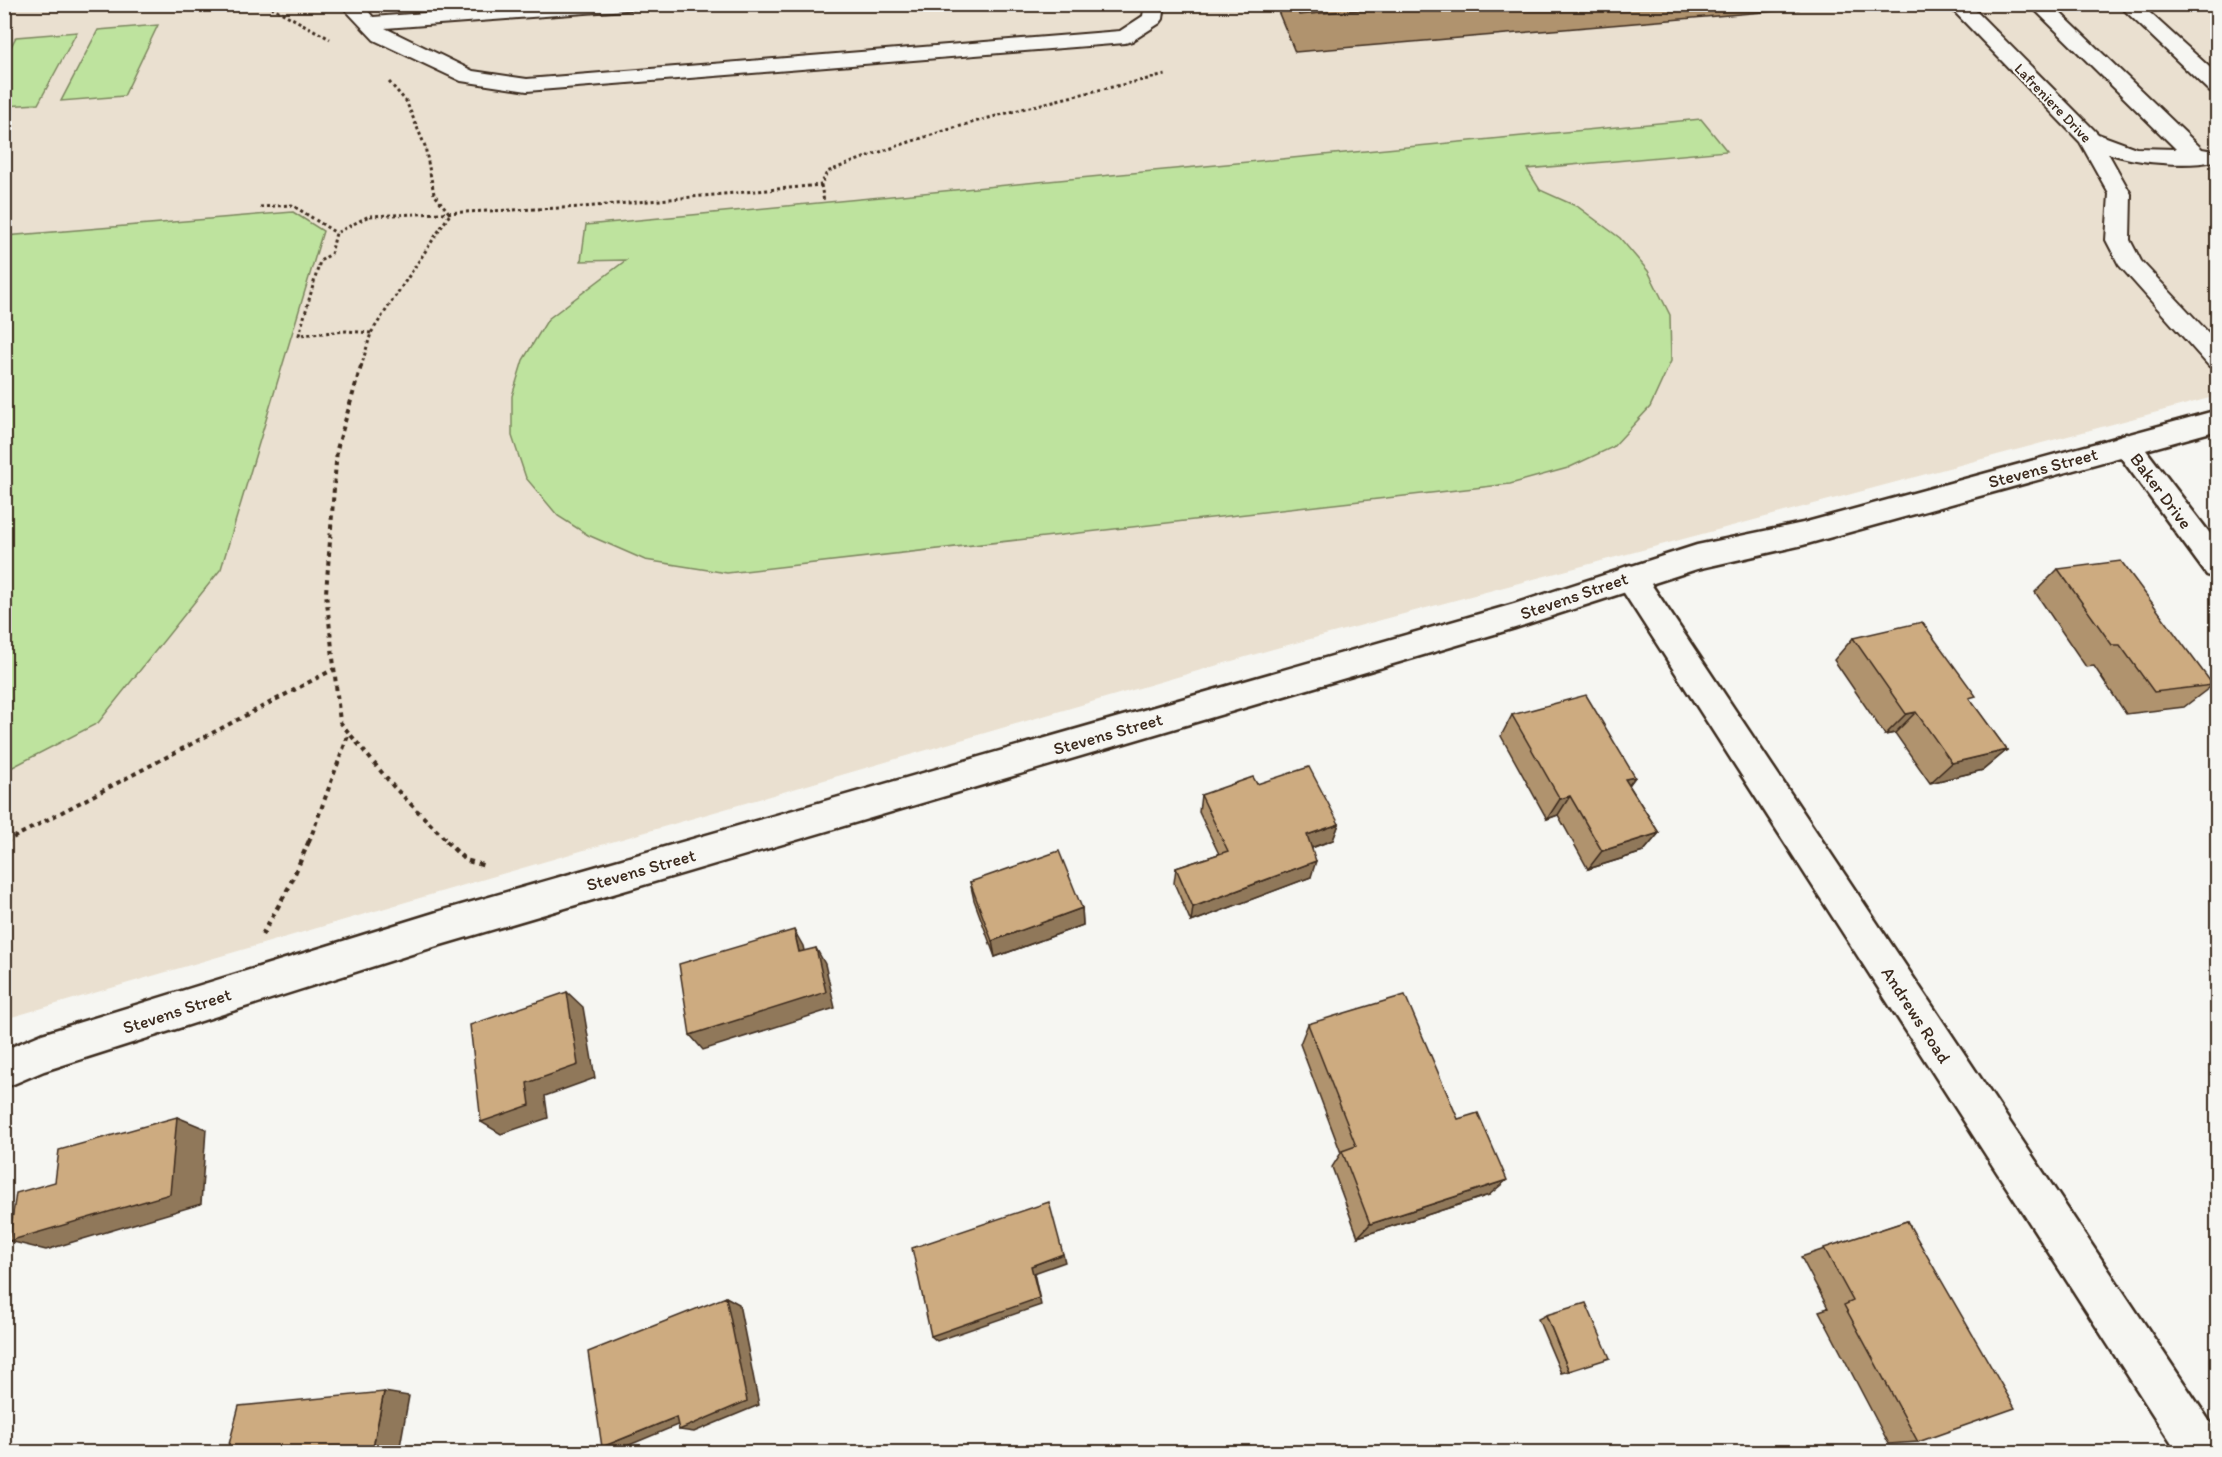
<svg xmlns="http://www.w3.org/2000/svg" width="2222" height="1457" font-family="Itim,sans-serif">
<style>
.built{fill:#eae0d0}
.green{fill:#bee39e;stroke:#7c865e;stroke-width:1.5}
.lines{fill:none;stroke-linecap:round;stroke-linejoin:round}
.service-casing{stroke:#3b2a1e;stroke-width:4}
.minor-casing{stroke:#3b2a1e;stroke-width:5}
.tertiary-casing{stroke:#3b2a1e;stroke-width:5}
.path-far2{stroke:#3b2a1e;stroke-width:3;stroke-dasharray:3 3;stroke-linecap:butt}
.path-far1{stroke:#3b2a1e;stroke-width:4;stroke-dasharray:4.5 4.5;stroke-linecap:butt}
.path{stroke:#3b2a1e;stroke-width:4.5;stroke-dasharray:5 5;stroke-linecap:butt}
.service{fill:#f6f6f2;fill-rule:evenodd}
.minor{fill:#f6f6f2;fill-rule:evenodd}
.tertiary{fill:#f6f6f2;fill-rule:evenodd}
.wall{fill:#b0936e;stroke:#3b2a1e;stroke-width:1.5}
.shaded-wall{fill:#90785a;stroke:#3b2a1e;stroke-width:1.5}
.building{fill:#cdab80;stroke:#3b2a1e;stroke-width:1.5}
.labels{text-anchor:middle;stroke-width:4.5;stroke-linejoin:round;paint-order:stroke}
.far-street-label{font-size:15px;fill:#3b2a1e;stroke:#f6f6f2}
.street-label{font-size:18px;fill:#3b2a1e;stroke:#f6f6f2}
</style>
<rect width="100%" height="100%" fill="#f6f6f2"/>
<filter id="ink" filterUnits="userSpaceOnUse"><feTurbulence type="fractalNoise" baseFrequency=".0167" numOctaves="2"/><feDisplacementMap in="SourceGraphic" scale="12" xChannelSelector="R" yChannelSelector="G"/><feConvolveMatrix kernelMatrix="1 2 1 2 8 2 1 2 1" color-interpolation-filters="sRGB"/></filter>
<g filter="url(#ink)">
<path class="built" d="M5,5H2217V396L1273,649L5,1019Z"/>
<path class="green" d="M158,25L124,96L61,101L98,30Z
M77,32L38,104L5,106V58L16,37Z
M1701,119L1727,151L1527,169L1540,190L1578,207L1620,238L1648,271L1670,315L1671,361L1650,407L1613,447L1568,468L1510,484L727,573L645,560L588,535L558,516L526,478L512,436V396L523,360L548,319L626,260L581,261L586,225Z
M293,212L323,231L221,569L98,723L5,771V236Z"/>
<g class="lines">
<defs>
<path id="service" d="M340,4H362L373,17L538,4H636L633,8L626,10L385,28L473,71L527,79L1120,31L1143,16L1145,4H1165L1163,19L1160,23L1132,41L1125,43L527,91L461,81L374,40Z
M1947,4H1969L2098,134L2136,148L2176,149L2029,4H2051L2202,149L2214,151L2217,156L2214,161C2187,167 2135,163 2108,153L2131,194L2130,240L2141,261L2218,343V369L2209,366L2119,265L2106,240L2109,194L2080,142Z
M2118,4H2140L2218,75V93L2210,92Z"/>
<path id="minor" d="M2126,434L2136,437L2218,544V579L2207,575L2116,451L2112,444L2116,437Z
M1630,565L1641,569L2218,1434V1452H2177L1619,585L1615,577L1619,569Z"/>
<path id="tertiary" d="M2218,410V430L1803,545L1697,569L1515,628L437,946L44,1071L4,1088V1050L42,1034L437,912L1514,604L1697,545L1803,523Z"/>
</defs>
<use href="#service" class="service-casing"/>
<use href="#minor" class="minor-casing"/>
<use href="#tertiary" class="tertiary-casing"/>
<path class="path-far2" d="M266,4L330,39
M821,185L824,202
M260,207L292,205L336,233
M371,333L346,331L299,335L320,261L331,254L336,233L369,216L584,207L821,185L827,172C937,128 1051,100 1166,75
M361,367L371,333L450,214L434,194L425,146L406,101L389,82"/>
<path class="path-far1" d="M361,366L337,449L326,593L340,722L393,786L448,842
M5,842L334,669
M309,842L349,733"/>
<path class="path" d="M446,841L465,860L486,866
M4,843L8,841
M262,935L289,887L309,841"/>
<use href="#service" class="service"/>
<use href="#minor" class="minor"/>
<use href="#tertiary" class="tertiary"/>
</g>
<path class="wall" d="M1275,4H1800L1799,9L1295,52Z
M2058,569L2213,685L2184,707L2126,714L2094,666L2086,667L2035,592Z
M1853,638L1971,701L2007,750L1983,770L1930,783L1895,733L1885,735L1834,660Z
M1512,715L1635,777L1629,785L1659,833L1643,852L1588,869L1558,815L1547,819L1501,736Z
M1257,784L1339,824L1333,840L1312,848L1311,877L1191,922L1174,883L1176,868L1219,854L1199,812L1201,795Z
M970,882L1082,908L1083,925L995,957L974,900Z
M1308,1024L1489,1195L1358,1237L1332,1167L1341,1153L1300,1044Z
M2217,1062V1098L2212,1064Z
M1907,1221L1918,1442L1889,1444L1819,1311L1828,1308L1801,1257Z
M1546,1315L1569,1371L1561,1373L1538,1319Z"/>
<path class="shaded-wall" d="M1916,712L1895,733L1885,735L1906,714Z
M2007,750L1983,770L1930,783L1952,763Z
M1635,777L1621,796L1625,779Z
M1570,796L1558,815L1547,819L1560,799Z
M1339,824L1333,840L1302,851L1307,835Z
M1659,833L1643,852L1588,869L1602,851Z
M1316,861L1311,877L1191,922L1193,907Z
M1082,908L1083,925L995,957L992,941Z
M794,930L803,946L808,968L799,952Z
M816,948L825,964L835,1008L703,1050L690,1035Z
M567,992L583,1007L595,1078L545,1096L548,1118L501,1134L481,1122L527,1083Z
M177,1117L206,1129L201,1204L46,1250L9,1241Z
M1507,1180L1489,1195L1358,1237L1370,1224Z
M1063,1254L1065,1262L1034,1273L1041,1305L937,1341L931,1336L1031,1266Z
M726,1297L739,1304L759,1405L694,1432L679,1430Z
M384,1392L409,1396L399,1452H372Z
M676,1417L692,1419L620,1449L602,1447Z"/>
<path class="building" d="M1295,4H1430L1299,15Z
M2121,561L2213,685L2154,692L2120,645H2112L2058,569Z
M1922,622L1976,696L1969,698L2007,750L1952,763L1916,712L1906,714L1853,638Z
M1586,695L1635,777L1625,779L1659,833L1602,851L1570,796L1560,799L1512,715Z
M1309,767L1339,824L1307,835L1316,861L1193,907L1176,868L1228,851L1201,795L1253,777L1257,784Z
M1059,851L1082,908L992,941L970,882Z
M794,930L799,952L816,948L826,992L690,1035L679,964Z
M567,992L578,1065L527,1083L530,1105L481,1122L470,1025Z
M1405,995L1458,1119L1478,1113L1507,1180L1370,1224L1342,1151L1356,1146L1308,1024Z
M177,1117L170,1194L9,1241L16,1193L55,1182L59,1150Z
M1049,1202L1063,1254L1031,1266L1039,1298L931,1336L912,1248Z
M1907,1221L2015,1408L1918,1442L1844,1305L1853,1301L1824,1248Z
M726,1297L747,1401L679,1430L676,1417L602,1447L588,1352Z
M1586,1303L1610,1358L1569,1371L1546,1315Z
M384,1392L372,1452H227L239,1406Z"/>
</g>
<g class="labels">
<g class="far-street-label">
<text transform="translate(2053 103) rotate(46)" y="5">Lafreniere Drive</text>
</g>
<g class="street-label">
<text transform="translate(2043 468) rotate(-15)" y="6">Stevens Street</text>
<text transform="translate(2161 491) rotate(53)" y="6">Baker Drive</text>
<text transform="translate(1574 596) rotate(-19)" y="6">Stevens Street</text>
<text transform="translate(1108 734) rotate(-16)" y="6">Stevens Street</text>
<text transform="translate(641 870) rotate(-16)" y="6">Stevens Street</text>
<text transform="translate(177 1011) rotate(-18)" y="6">Stevens Street</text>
<text transform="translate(1916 1015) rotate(57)" y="6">Andrews Road</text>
</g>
</g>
<rect width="2222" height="1457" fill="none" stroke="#f6f6f2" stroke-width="24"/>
<rect x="12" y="12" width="2198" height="1433" fill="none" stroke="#3b2a1e" stroke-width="2" filter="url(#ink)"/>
</svg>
